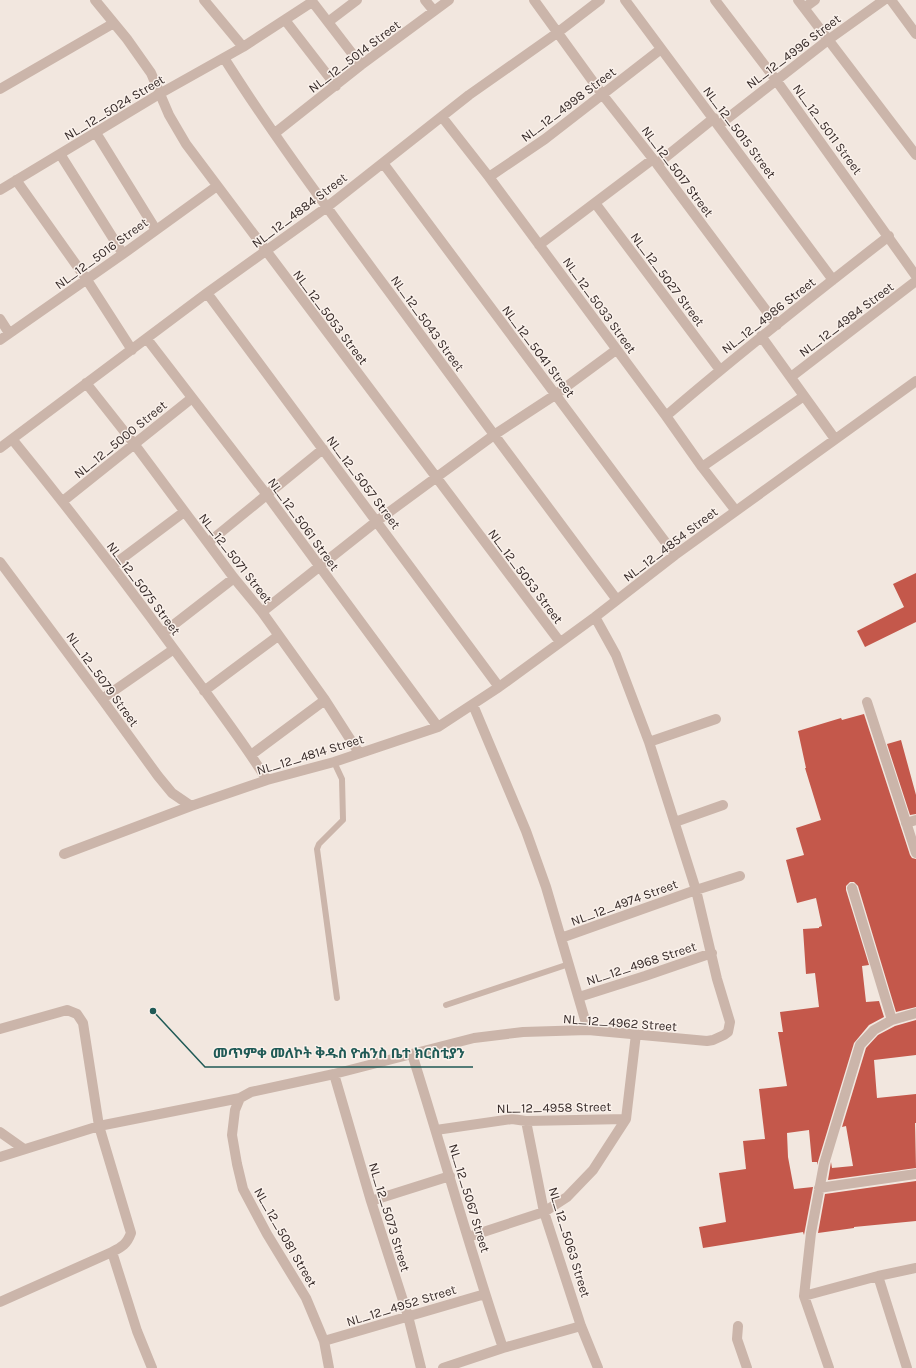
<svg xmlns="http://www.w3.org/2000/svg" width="916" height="1368" font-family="Karla,'Noto Sans Ethiopic',sans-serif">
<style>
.building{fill:#c4584b}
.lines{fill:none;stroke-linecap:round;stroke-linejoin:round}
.service{stroke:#cbb5aa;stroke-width:6}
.minor{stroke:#cbb5aa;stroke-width:10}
.labels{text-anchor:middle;stroke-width:3;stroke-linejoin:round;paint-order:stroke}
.street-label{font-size:13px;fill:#382c2a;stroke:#faf1eb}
.leader{fill:none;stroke:#205a56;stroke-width:1.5}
.callout-dot{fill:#205a56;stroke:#faf1eb;stroke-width:1.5}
.callout-label{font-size:14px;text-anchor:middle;font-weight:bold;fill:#205a56;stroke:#faf1eb;stroke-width:3;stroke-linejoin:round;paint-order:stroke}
</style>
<rect width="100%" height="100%" fill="#f2e7df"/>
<path class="building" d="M916,573V622L865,647L857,631L904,607L893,584Z
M864,714L910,855L912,858L916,859V1007L896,1012L858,886L854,882H850L846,886V890L869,965L862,966L866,1002L879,1001L884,1017L869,1025L854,1043L817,1165V1162H812L809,1130L787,1133L788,1157L794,1189L813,1187L804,1235L803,1232L703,1248L699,1227L726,1222L719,1173L746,1169L743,1141L765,1139L759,1089L787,1086L778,1032H783L780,1012L819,1007L815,973L806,974L803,929L819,928V927L822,926L816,898L797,903L786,860L804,855L796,828L821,820L805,768H806L798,731L841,718L842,720Z
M901,740L916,795V814L910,815L887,744Z
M916,1020V1055L874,1060L877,1098L916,1094V1123H915L916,1168L828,1180L831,1162L832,1168L853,1166L846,1126L842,1127L866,1048L878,1035L895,1026Z
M916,1181V1221L854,1227V1228L818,1233L825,1194Z"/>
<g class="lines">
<path class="service" d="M334,762L342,779L343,820L319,844L317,849L337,998
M446,1005L569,964"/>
<path class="minor" d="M95,0L127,39L151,73L169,115L186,144L560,642
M204,0L243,47
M311,0L361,65
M425,0L434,11
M534,0L602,94L657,164L777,325
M625,0L833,280
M715,0L776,80L916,276
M798,0L916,155
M891,0L916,34
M804,8L815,0
M285,20L336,86
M328,22L357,0
M224,58C274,137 331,213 387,289C463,393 540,497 617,600
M0,89L114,23
M442,117L489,177L666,416L702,467L736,511
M719,125L828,40L884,0
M96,133L156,230
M275,133L361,65L449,0
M60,154L123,254
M383,163L675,555
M657,164L714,118
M489,177L545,139L661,49
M16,180L87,280L132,350
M0,190L161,93L243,47L312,2
M595,203L720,370
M539,245L653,159
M207,293L499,687
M0,319L9,333
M761,336L835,439
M147,339L267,495L438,727
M0,340L123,254L217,186
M791,377L916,281
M86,383L135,445L234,578L262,612L325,700L359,753
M666,416C738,354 813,295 889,236
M12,439C70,510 125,582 179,656C209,697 240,737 267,780
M0,448L207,293L327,207L469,95L557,33L600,0
M702,467L804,396
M63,501L192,398
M209,542L323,449
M0,562L102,699L158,776L172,793L191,806
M112,566L184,512
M262,612L377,521L494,435L555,395L616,350
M163,633L234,578
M204,691L278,636
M102,699L174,649
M867,702L916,853
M473,705L526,831L546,887L588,1030
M649,742L716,719
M251,755L325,700
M675,822L723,805
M906,823L916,820
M64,854L191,806L267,780L334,762L438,727L499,687L595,617L675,555L916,381
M852,888L892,1020
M561,938L696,890L740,876
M579,997L645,976L712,953
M0,1029L67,1010L77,1014L83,1023L99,1126L131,1233C127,1244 122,1247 112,1252L137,1331L152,1368
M412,1054C443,1152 470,1251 503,1348
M334,1074L371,1201L408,1316L421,1368
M240,1098L235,1110L232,1135L237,1164L243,1189L267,1234L306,1298L324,1341L329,1368
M526,1121L544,1212L581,1326L598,1368
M436,1130L512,1119L526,1121L626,1119
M0,1132L24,1149
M0,1157L99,1126L240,1098L251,1092L334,1074L474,1038L523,1032L588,1030L707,1041L713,1040L724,1035L728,1032L730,1022L717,979L696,890L649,742L616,655L595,617
M819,1188L916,1174
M371,1201L450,1176
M468,1237L544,1212L567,1197L593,1170L626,1119L636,1034
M878,1276L907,1368
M804,1296L878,1276L916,1268
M0,1302L112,1252
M738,1326L737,1339L747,1368
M324,1341L485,1294
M443,1368L503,1348L581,1326
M829,1368L804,1296L811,1233L824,1164L860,1045L874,1030L892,1020L916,1013"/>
</g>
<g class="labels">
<g class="street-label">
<text transform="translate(793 51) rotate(-37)" y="5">NL_12_4996 Street</text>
<text transform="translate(354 56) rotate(-37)" y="5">NL_12_5014 Street</text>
<text transform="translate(568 104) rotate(-37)" y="5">NL_12_4998 Street</text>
<text transform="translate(114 107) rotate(-31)" y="5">NL_12_5024 Street</text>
<text transform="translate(828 129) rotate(54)" y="5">NL_12_5011 Street</text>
<text transform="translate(740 132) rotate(53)" y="5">NL_12_5015 Street</text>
<text transform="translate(678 171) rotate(53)" y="5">NL_12_5017 Street</text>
<text transform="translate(299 210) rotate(-37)" y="5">NL_12_4884 Street</text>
<text transform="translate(101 253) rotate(-36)" y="5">NL_12_5016 Street</text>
<text transform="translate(668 279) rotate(53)" y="5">NL_12_5027 Street</text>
<text transform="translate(600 305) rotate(54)" y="5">NL_12_5033 Street</text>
<text transform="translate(768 315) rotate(-38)" y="5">NL_12_4986 Street</text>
<text transform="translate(331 317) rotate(53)" y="5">NL_12_5053 Street</text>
<text transform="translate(846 319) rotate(-37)" y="5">NL_12_4984 Street</text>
<text transform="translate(428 323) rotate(54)" y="5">NL_12_5043 Street</text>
<text transform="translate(539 351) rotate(53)" y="5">NL_12_5041 Street</text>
<text transform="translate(120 439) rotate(-39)" y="5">NL_12_5000 Street</text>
<text transform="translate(364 482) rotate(53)" y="5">NL_12_5057 Street</text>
<text transform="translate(304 524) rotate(54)" y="5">NL_12_5061 Street</text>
<text transform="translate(670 544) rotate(-37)" y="5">NL_12_4854 Street</text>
<text transform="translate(236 558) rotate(52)" y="5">NL_12_5071 Street</text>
<text transform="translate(526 576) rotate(53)" y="5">NL_12_5053 Street</text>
<text transform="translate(144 588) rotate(53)" y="5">NL_12_5075 Street</text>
<text transform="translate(103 679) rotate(54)" y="5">NL_12_5079 Street</text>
<text transform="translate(310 754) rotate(-17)" y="5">NL_12_4814 Street</text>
<text transform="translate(624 902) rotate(-20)" y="5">NL_12_4974 Street</text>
<text transform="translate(641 963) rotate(-18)" y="5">NL_12_4968 Street</text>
<text transform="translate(620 1022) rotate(4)" y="5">NL_12_4962 Street</text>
<text transform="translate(554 1107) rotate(-1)" y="5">NL_12_4958 Street</text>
<text transform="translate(470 1198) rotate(73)" y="5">NL_12_5067 Street</text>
<text transform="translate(390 1217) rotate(73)" y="5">NL_12_5073 Street</text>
<text transform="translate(286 1237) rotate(60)" y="5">NL_12_5081 Street</text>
<text transform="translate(570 1242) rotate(73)" y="5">NL_12_5063 Street</text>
<text transform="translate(401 1305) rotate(-17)" y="5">NL_12_4952 Street</text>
</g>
</g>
<path class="leader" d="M153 1011L205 1067H473"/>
<circle class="callout-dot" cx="153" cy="1011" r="4"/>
<g class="callout-label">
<text x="339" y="1058">መጥምቀ መለኮት ቅዱስ ዮሐንስ ቤተ ክርስቲያን</text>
</g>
</svg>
